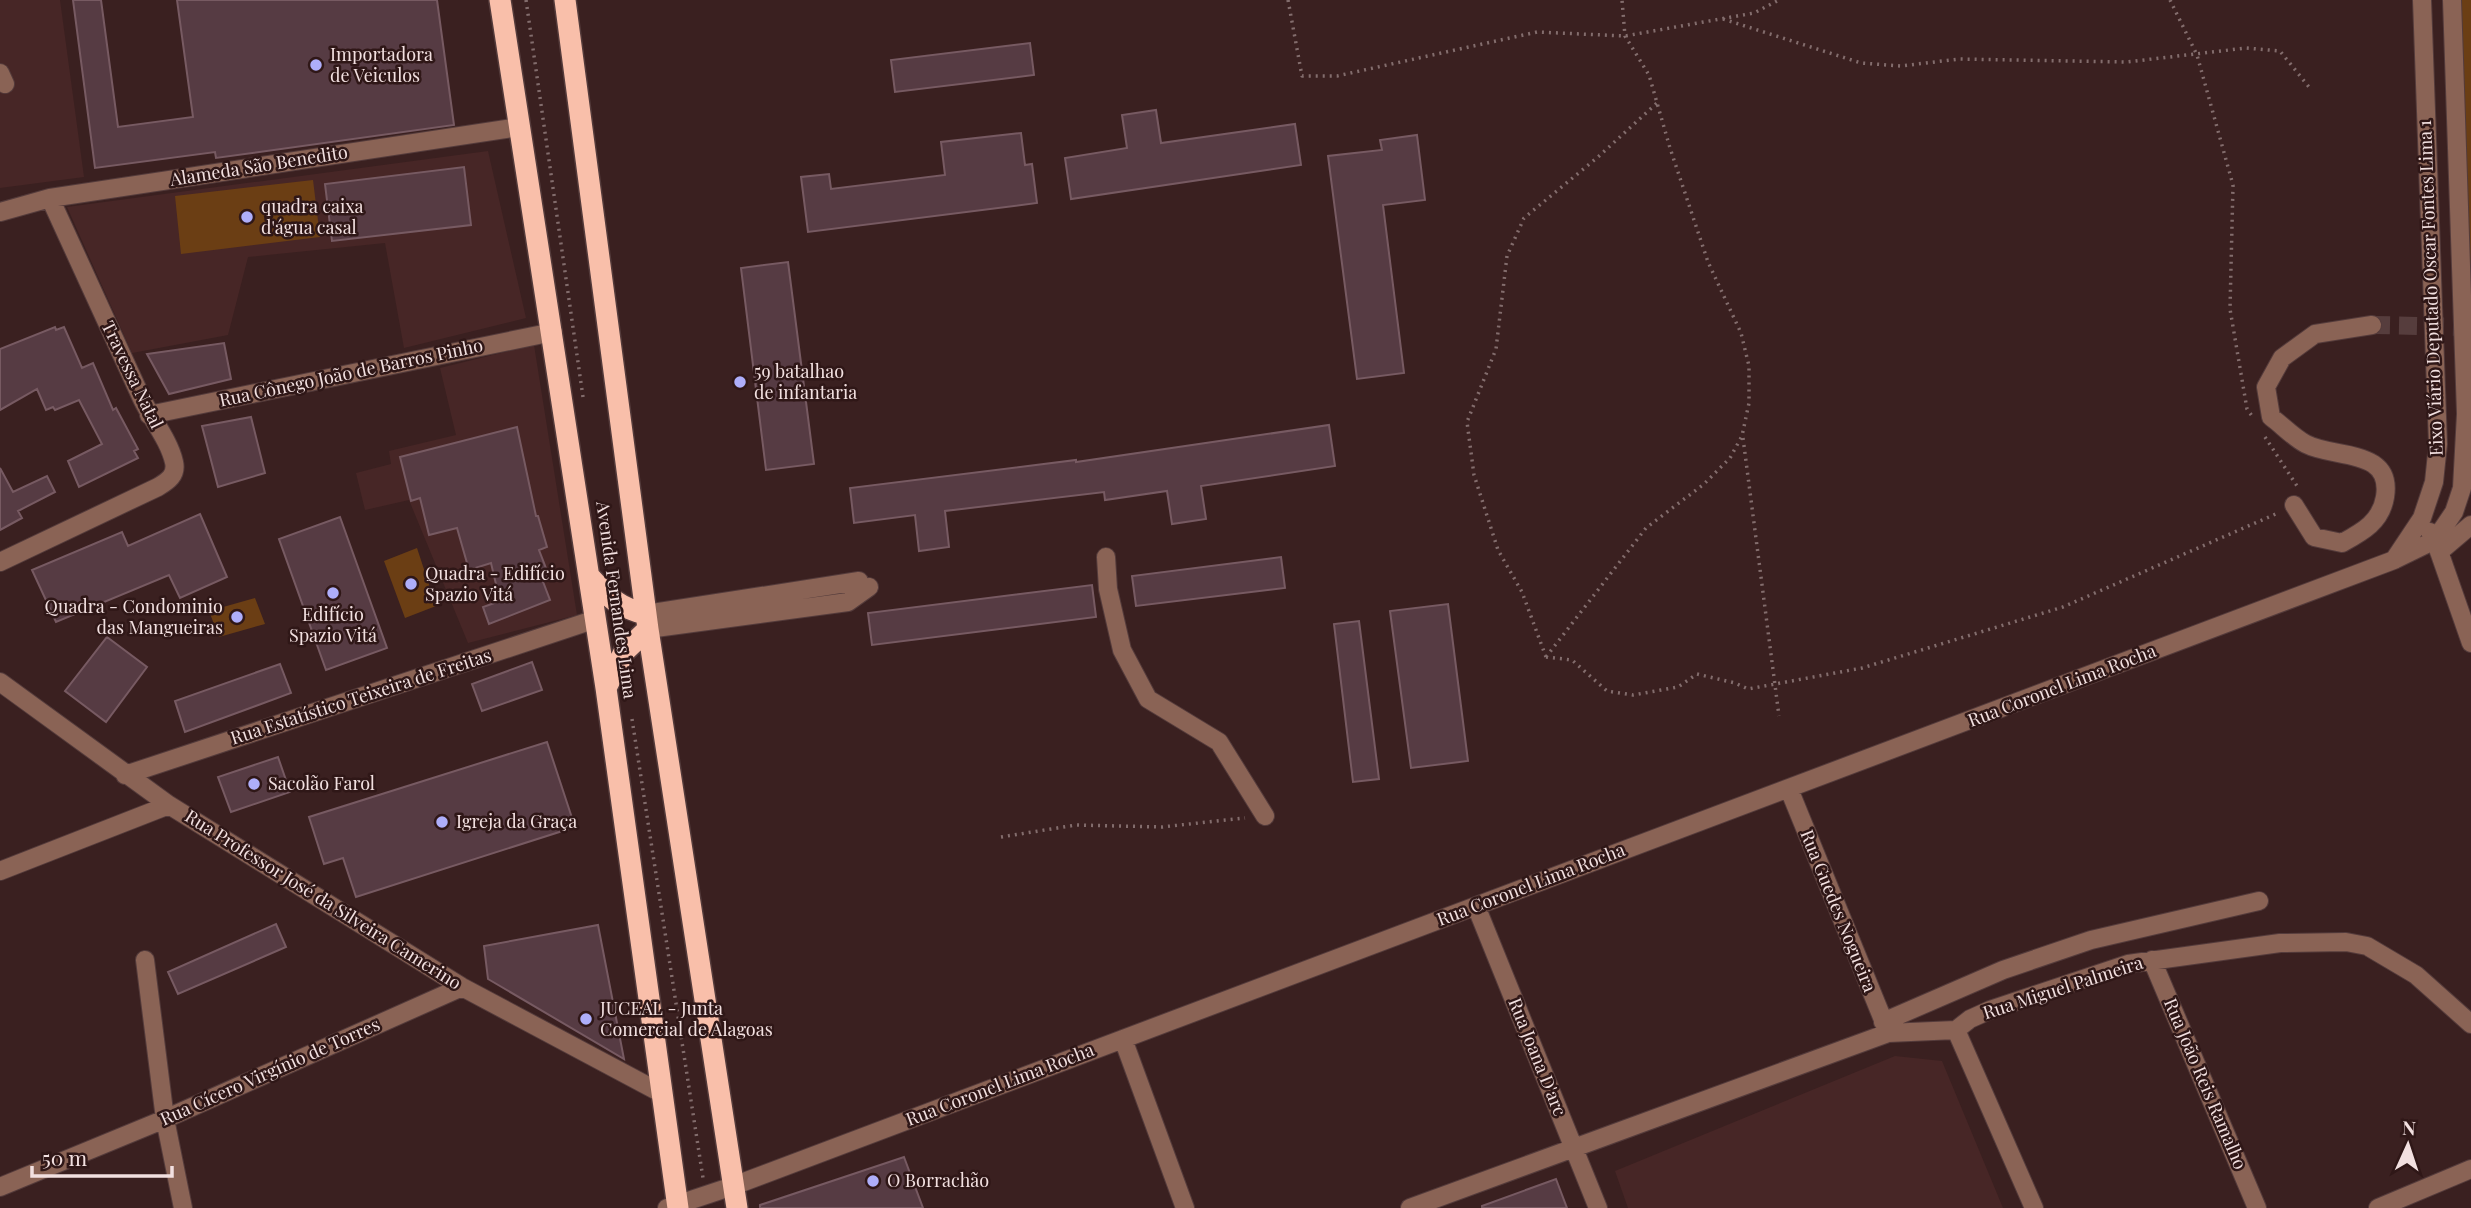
<svg xmlns="http://www.w3.org/2000/svg" width="2471" height="1208" font-family="'Playfair Display',serif">
<style>
.built{fill:#472626}
.green{fill:#6b3e14}
.building{fill:#563b43;stroke:#775a62;stroke-width:2}
.lines{fill:none;stroke-linecap:round;stroke-linejoin:round}
.minor-tunnel{stroke:#563d3d;stroke-width:18;stroke-dasharray:18 9;stroke-linecap:butt}
.minor-casing{stroke:#543b3b;stroke-width:20}
.highway-casing{stroke:#543b3b;stroke-width:24}
.path{stroke:#836d6d;stroke-width:3.5;stroke-dasharray:2 5;stroke-linecap:butt}
.minor{stroke:#8a6355;stroke-width:18}
.highway{stroke:#f9bfaa;stroke-width:21}
.poi-dot{fill:#aeaefa;stroke:#2f1717;stroke-width:2.5}
.labels{text-anchor:middle;stroke-width:5;stroke-linejoin:round;paint-order:stroke}
.poi-label{font-size:18px;fill:#f2e0e0;stroke:#2f1717;text-anchor:start}
.street-label{font-size:18px;fill:#f2e0e0;stroke:#2f1717}
</style>
<rect width="100%" height="100%" fill="#3a2020"/>
<path class="built" d="M0,0H60L84,177L0,188Z
M488,151L526,318L404,348L385,243L248,257L228,335L132,353L67,207Z
M534,345L577,615L468,643L409,500L365,510L356,473L391,464L389,451L456,435L440,368Z
M1895,1056L1942,1061L2003,1208H1628L1615,1171Z"/>
<path class="green" d="M2459,0H2471V358L2470,281Z
M313,180L320,237L181,254L175,196Z
M417,548L436,606L405,618L384,561Z
M255,598L265,624L219,637L209,611Z"/>
<path class="building" d="M73,0H101L118,127L193,117L177,0H437L454,125L216,158L215,152L95,168Z
M1030,43L1034,75L895,92L891,60Z
M1156,110L1161,143L1295,124L1301,165L1071,199L1065,158L1127,148L1122,115Z
M1021,133L1025,165L1032,164L1037,203L808,232L801,177L829,174L831,189L945,175L941,142Z
M1417,135L1425,200L1383,205L1404,373L1357,379L1328,156L1382,150L1380,140Z
M464,167L471,225L332,241L325,184Z
M788,262L814,464L766,470L741,268Z
M55,327L56,330L64,327L82,368L93,363L113,410L116,408L138,449L134,451L138,458L79,487L68,461L102,444L79,400L55,410L53,407L46,410L37,389L0,410V349Z
M224,343L231,379L169,394L147,354Z
M251,417L265,473L218,487L202,426Z
M1329,425L1335,466L1201,486L1206,519L1172,524L1167,491L1105,500L1104,492L945,511L949,547L919,551L915,515L854,523L850,488L1076,460V462Z
M517,427L536,516H538L547,547L539,550L549,576L542,579L550,600L489,624L483,607L500,601L491,563L469,570L457,528L429,535L420,498L411,501L400,457Z
M0,468L13,492L47,476L55,492L18,511L22,518L0,530Z
M200,514L227,577L180,598L169,575L56,622L32,570L122,532L128,546Z
M340,517L387,648L326,670L279,539Z
M1281,557L1285,588L1136,606L1132,576Z
M1092,585L1096,617L872,645L868,613Z
M1448,604L1468,761L1411,768L1390,611Z
M1359,621L1379,779L1353,782L1334,624Z
M107,637L147,667L106,722L65,691Z
M532,662L542,690L482,711L472,684Z
M280,664L291,693L185,732L175,701Z
M547,742L575,827L356,897L343,858L324,864L309,817Z
M278,757L290,792L231,812L218,777Z
M276,924L286,947L178,994L168,972Z
M598,925L624,1059L488,979L484,946Z
M904,1157L923,1208H760V1205Z
M1556,1179L1567,1208H1482V1206Z"/>
<g class="lines">
<path class="minor-tunnel" d="M2372,325L2471,327"/>
<defs>
<path id="minor" d="M0,73L5,84
M0,212L50,198L519,127
M149,415L553,332
M2294,505L2314,537L2342,543C2362,532 2381,522 2385,497C2393,448 2335,459 2306,444C2294,438 2282,425 2271,417L2266,387L2282,358L2315,334L2372,325
M2430,532L2435,540L2471,643
M2439,552L2471,525
M1106,557L1108,589L1122,650L1148,699L1219,742L1265,816
M2394,560L2422,518L2434,482L2438,444L2422,0
M0,562L158,487C168,481 177,475 174,462C169,440 152,420 142,399C112,332 81,265 50,198
M646,614L859,581
M648,629L848,602L869,587
M0,682L169,805L462,987L661,1093
M125,775L596,619
M1789,789L1888,1032
M0,871L169,805
M1476,906L1598,1208
M145,960L165,1119L183,1208
M2152,960L2257,1208
M1883,1022L2003,970L2091,940L2259,901
M1956,1030L2034,1208
M1123,1039L1185,1208
M0,1187L165,1119L462,987
M667,1208L733,1186L2394,560L2435,540L2454,512L2462,488L2466,414L2452,0
M1410,1208L1888,1033L1956,1030L1970,1019L1990,1010L2128,964L2280,943L2346,942L2367,946L2416,975L2471,1024
M2378,1208L2471,1169"/>
<path id="highway" d="M500,0L606,688L678,1208
M565,0L648,629L737,1208
M589,576C608,597 619,608 646,614
M606,688L624,652L648,629"/>
</defs>
<use href="#minor" class="minor-casing"/>
<use href="#highway" class="highway-casing"/>
<path class="path" d="M526,0L583,397
M1288,0L1302,76H1337L1537,32L1625,36L1754,13L1779,0
M2170,0L2197,55L2233,185L2230,309L2247,409L2252,416
M1723,19L1861,63L1901,66L1959,59L2127,62L2246,48L2280,51L2309,87
M2265,437L2299,489
M1743,438L1779,716
M1546,657L1572,660L1607,691L1633,695L1678,687L1697,674L1735,683L1748,689L1862,668L2063,607L2278,513
M1546,657L1646,528L1704,484L1730,458L1742,436L1749,403V366L1741,333L1708,262L1670,148L1649,75L1625,36L1622,0
M1546,657L1522,592L1498,550L1474,475L1467,422L1496,349L1507,256L1524,218L1598,157L1657,103
M632,719L703,1178
M1001,837L1076,825L1162,827L1245,818"/>
<use href="#minor" class="minor"/>
<use href="#highway" class="highway"/>
</g>
<g class="poi-dot">
<circle cx="316" cy="65" r="7"/>
<circle cx="247" cy="217" r="7"/>
<circle cx="740" cy="382" r="7"/>
<circle cx="411" cy="584" r="7"/>
<circle cx="333" cy="593" r="7"/>
<circle cx="237" cy="617" r="7"/>
<circle cx="254" cy="784" r="7"/>
<circle cx="442" cy="822" r="7"/>
<circle cx="586" cy="1019" r="7"/>
<circle cx="873" cy="1181" r="7"/>
</g>
<g class="labels">
<g class="poi-label">
<text x="330" y="61">Importadora<tspan x="330" dy="21">de Veiculos</tspan></text>
<text x="261" y="213">quadra caixa<tspan x="261" dy="21">d'água casal</tspan></text>
<text x="754" y="378">59 batalhao<tspan x="754" dy="21">de infantaria</tspan></text>
<text x="425" y="580">Quadra - Edifício<tspan x="425" dy="21">Spazio Vitá</tspan></text>
<text x="223" y="613" text-anchor="end">Quadra - Condominio<tspan x="223" dy="21">das Mangueiras</tspan></text>
<text x="333" y="621" text-anchor="middle">Edifício<tspan x="333" dy="21">Spazio Vitá</tspan></text>
<text x="268" y="790">Sacolão Farol</text>
<text x="456" y="828">Igreja da Graça</text>
<text x="600" y="1015">JUCEAL - Junta<tspan x="600" dy="21">Comercial de Alagoas</tspan></text>
<text x="887" y="1187">O Borrachão</text>
</g>
<g class="street-label">
<text transform="translate(259 166) rotate(-9)" y="6">Alameda São Benedito</text>
<text transform="translate(2431 288) rotate(-92)" y="6">Eixo Viário Deputado Oscar Fontes Lima 1</text>
<text transform="translate(351 373) rotate(-12)" y="6">Rua Cônego João de Barros Pinho</text>
<text transform="translate(132 375) rotate(64)" y="6">Travessa Natal</text>
<text transform="translate(616 600) rotate(82)" y="6">Avenida Fernandes Lima</text>
<text transform="translate(2062 686) rotate(-21)" y="6">Rua Coronel Lima Rocha</text>
<text transform="translate(361 697) rotate(-18)" y="6">Rua Estatístico Teixeira de Freitas</text>
<text transform="translate(1531 885) rotate(-21)" y="6">Rua Coronel Lima Rocha</text>
<text transform="translate(323 900) rotate(32)" y="6">Rua Professor José da Silveira Camerino</text>
<text transform="translate(1838 911) rotate(68)" y="6">Rua Guedes Nogueira</text>
<text transform="translate(2063 988) rotate(-18)" y="6">Rua Miguel Palmeira</text>
<text transform="translate(1537 1057) rotate(68)" y="6">Rua Joana D'arc</text>
<text transform="translate(270 1072) rotate(-24)" y="6">Rua Cícero Virgínio de Torres</text>
<text transform="translate(2205 1084) rotate(67)" y="6">Rua João Reis Ramalho</text>
<text transform="translate(1000 1085) rotate(-21)" y="6">Rua Coronel Lima Rocha</text>
</g>
</g>
<g transform="translate(2408 1145) rotate(3)" stroke="#2f1717" stroke-width="5" paint-order="stroke">
<path d="M0-5L12 26L0 18L-12 26Z" fill="#f2e0e0"/>
<text y="-10" font-size="19" font-weight="bold" text-anchor="middle" fill="#f2e0e0">N</text>
</g>
<path d="M32 1166v10h140v-10" fill="none" stroke="#f2e0e0" stroke-width="3.5"/>
<text x="42" y="1166" font-size="21" fill="#f2e0e0" stroke="#2f1717" stroke-width="5" paint-order="stroke">50 m</text>
</svg>
